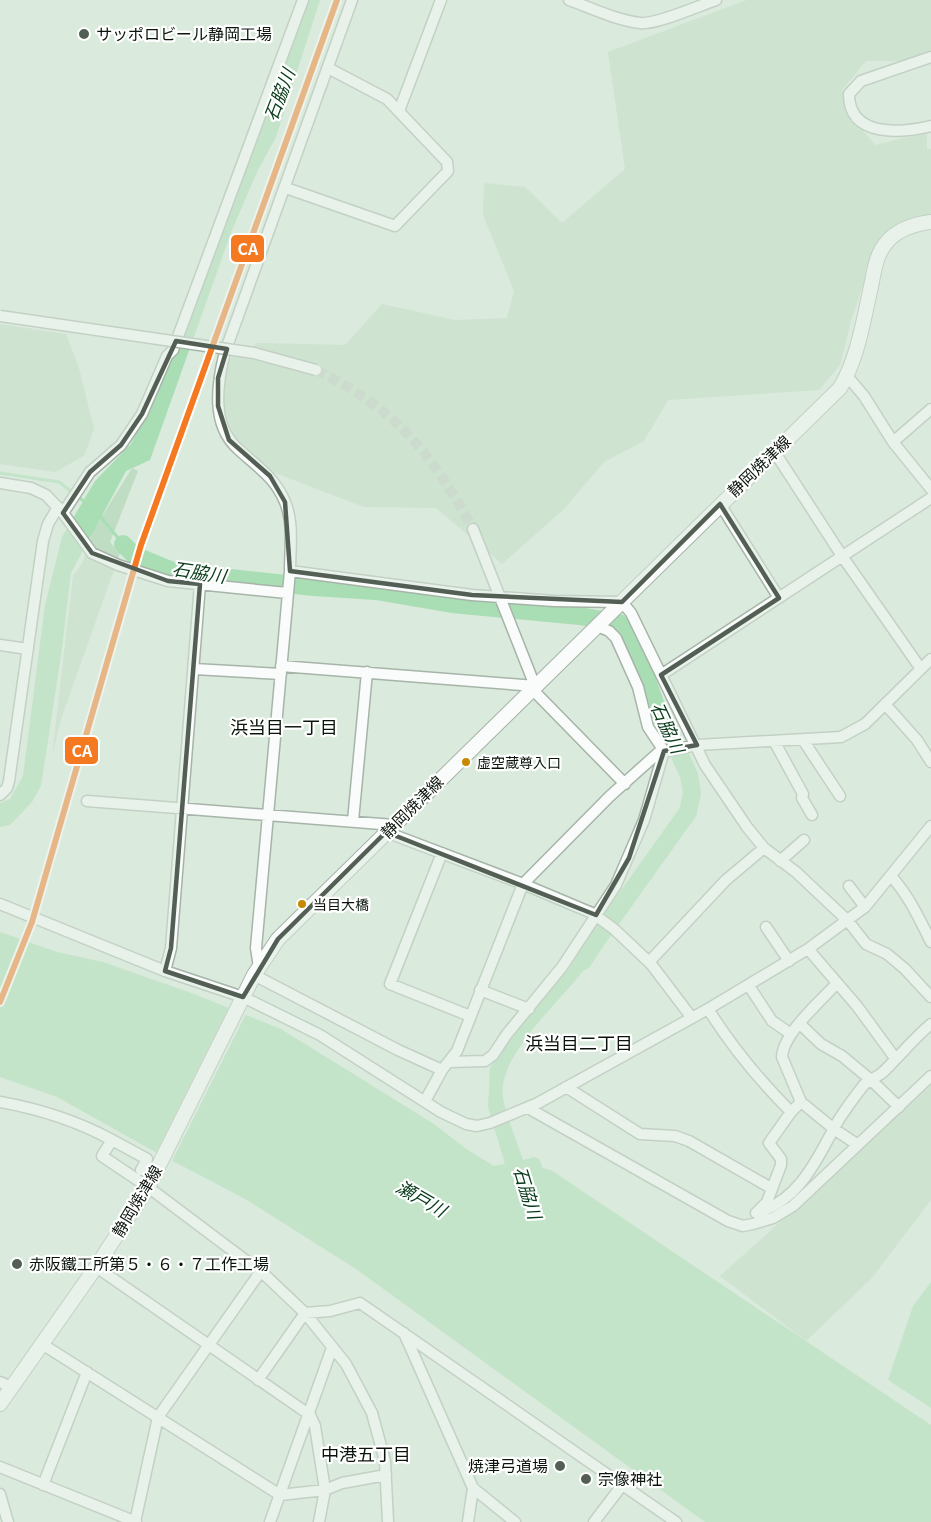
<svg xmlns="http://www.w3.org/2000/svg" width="931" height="1522" font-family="Georgia,'Noto Sans JP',serif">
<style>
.green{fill:#beddc3}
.water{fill:#a9ddb3}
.pier{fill:#daeadc}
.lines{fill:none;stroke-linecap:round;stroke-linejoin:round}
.stream{stroke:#a9ddb3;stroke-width:3}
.river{stroke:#a9ddb3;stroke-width:18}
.minor-tunnel{stroke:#bbcabd;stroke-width:10;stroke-dasharray:10 5;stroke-linecap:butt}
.minor-casing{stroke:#a7b4a9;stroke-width:13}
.major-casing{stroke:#a7b4a9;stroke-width:16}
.minor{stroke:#f9fcfa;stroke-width:10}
.major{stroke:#f9fcfa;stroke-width:14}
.minor-bridge-casing{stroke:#a7b4a9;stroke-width:13;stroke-linecap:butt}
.minor-bridge{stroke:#f9fcfa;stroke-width:10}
.rail-1-casing{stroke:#fff;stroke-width:10}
.rail-1{stroke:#f47921;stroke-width:6}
.marked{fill:none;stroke:#535f55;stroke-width:4.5;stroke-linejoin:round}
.poi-dot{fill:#535f55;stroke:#fff;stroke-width:2}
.bus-dot{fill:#c88902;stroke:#fff;stroke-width:2}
.labels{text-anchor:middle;stroke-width:4.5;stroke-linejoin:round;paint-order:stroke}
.bus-label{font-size:14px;fill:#0a140c;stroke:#fff;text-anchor:start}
.poi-label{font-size:16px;fill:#0a140c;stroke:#fff;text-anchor:start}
.street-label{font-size:16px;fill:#0a140c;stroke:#fff}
.water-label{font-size:18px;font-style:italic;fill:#083c1a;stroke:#fff}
.neighbourhood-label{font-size:18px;fill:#0a140c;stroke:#fff}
.line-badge{stroke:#fff;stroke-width:2}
.badge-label{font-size:16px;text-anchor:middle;font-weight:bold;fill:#fff}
</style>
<rect width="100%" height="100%" fill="#daeadc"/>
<path class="green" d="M747,0H931V61H866L842,90L853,118L875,145L927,132V149H931V217L901,222L877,243L851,321L840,365L819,390L668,400L644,441L604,462L563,510L502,564L436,508L364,507L270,471L234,436L225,410L220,387L230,359L258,343L345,345L382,304L455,320L507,318L514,291L483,215L484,183L525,187L562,223L625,169L608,52Z
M0,324L66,334L79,368L94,429L84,456L55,472L0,464Z
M132,468L138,471L110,542L120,553L61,719L52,756L73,576L82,564L93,531Z
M931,1086V1200L871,1279L806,1341L720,1276Z"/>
<path class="water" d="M308,0H320L276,137L258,170L232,230L150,460L126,471L71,573L61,656L41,786L32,802L10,825L0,827V803L10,799L23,776L45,605L62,537L95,481L131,444L175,354Z
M598,922L612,933L589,968L583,971C559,1003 497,1056 503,1097C506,1117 517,1141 523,1160L534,1157L539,1159L543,1168L551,1170L931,1425V1522H705L356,1269L247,1200L150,1149L57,1097L0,1077V932L57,952L103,962L194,994L281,1029L434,1124L465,1148L494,1166L505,1164L488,1107L490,1068L505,1045L564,970L567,972Z
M931,1282V1408L888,1380L913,1306Z"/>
<path class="pier" d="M230,1005L247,1012L171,1163L155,1155Z"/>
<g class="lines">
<path class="stream" d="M0,473L59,482L86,503
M100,516L123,544"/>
<path class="river" d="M123,544L134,555L175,572L314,587L376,591L452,604L580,616L619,623L632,638L655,703L689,775L692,793L688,812L598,938"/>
<path class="minor-tunnel" d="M316,370C396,409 431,452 473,529"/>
<defs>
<path id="minor" d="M352,0L225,352C217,383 211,424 237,448C256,466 275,477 285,502C294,523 290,548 290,571L472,595L554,601L622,602L631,613L705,765L747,827L764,848L796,872L848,921L866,944L887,954L905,969L931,997
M569,0C591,8 616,20 640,23C656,25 698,6 716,0
M931,57L861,81L849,94C849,138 901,133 931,126
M399,111L441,0
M286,188L395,226L448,171L447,162L387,99L328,68
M847,376L864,396L893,442L931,489
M893,442L931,409
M774,451L842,556L921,669
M0,483L31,488L46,495L63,513L92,553L118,565L168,581L287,593
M720,504L779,598
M63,513L90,472L121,445L142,414L167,356L173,350L303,0
M597,626L609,631L616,638L638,687L648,727L664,751
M0,645L28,649
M281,666L535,686L473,529
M194,669L281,674
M661,675L931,498
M532,689L625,784
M885,704L917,740L931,762
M803,740L840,796
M774,741L803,794L802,798L812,815
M0,795L7,788L9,781L43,541L48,524L58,507
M87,801L394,825
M353,821L367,672
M386,832L523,884L592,913L614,929L651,964L692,1018
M442,853L390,984L470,1016
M780,861L804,840
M891,876C909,896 919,918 931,942
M849,886L865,907
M0,904L165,971L243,997L320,1035L441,1112L466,1124L477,1126L490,1123L538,1103L708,1009L808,949L865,907L931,826
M766,927L789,961
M808,949L857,1006L895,1058
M649,962L726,880L764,848
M259,967L256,948L290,571
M165,971L171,948L200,584
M254,975L398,1050L442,1070
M837,983C821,1001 783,1033 782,1057L801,1102L834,1129L858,1145
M749,986L772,1021L791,1034
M480,990L529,1009
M708,1009C732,1047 759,1080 791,1112L801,1102
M800,1024L821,1044L842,1056L871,1080L899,1107
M449,1062L485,1061L493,1055L507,1034L562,967L616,885L644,820L664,751
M566,1087L640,1134L675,1136L689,1141L771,1188
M425,1101L442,1070L457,1051L523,884L610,796L658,753L697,745L841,737L865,724L931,659
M0,1102C39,1109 77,1121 112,1140L102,1156L148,1187L265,1275L305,1313L346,1364L372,1413L385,1461L388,1522
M528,1108L728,1221L743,1226L753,1224L773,1218L793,1206L931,1076
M112,1140L147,1159L141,1170
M756,1213C797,1202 816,1162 834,1128C842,1113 853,1099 863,1086C868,1080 876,1078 882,1073C899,1057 913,1039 931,1024
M756,1213L767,1202L781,1165V1159L769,1143L791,1112
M96,1267L310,1415L315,1426L325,1490L319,1522
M404,1333L473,1488L468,1522
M42,1344L280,1495L325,1490L342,1483L386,1475
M258,1380L305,1313L330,1311L360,1303L676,1522
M0,1382L12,1387
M0,1467L136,1522
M43,1485L87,1372
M473,1488L515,1522
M0,1494L8,1522
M135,1522L158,1417L261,1271
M270,1522L332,1348
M594,1522L623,1484"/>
<path id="major" d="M0,1404L96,1267L148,1187L254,975L278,939L840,388C857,360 863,323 870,291C874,274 875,256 886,243C897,229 915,224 931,222"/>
</defs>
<use href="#minor" class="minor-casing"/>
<use href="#major" class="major-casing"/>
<use href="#minor" class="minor"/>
<use href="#major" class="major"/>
<defs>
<path id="minor-bridge" d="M0,316L254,353L316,370"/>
</defs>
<use href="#minor-bridge" class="minor-bridge-casing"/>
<use href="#minor-bridge" class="minor-bridge"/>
<defs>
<path id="rail-1" d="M0,1002L32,922L141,545L337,0"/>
</defs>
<use href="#rail-1" class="rail-1-casing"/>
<use href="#rail-1" class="rail-1"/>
</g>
<path d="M0 0H931V1522H0ZM176,341L227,349L218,378V406L229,440L270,476L285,502L290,571L472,595L622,602L720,504L779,598L661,675L697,745L664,751L629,858L596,915L386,832L278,939L243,997L165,971L171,948L200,584L168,581L92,553L63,513L90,472L121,445L142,414Z" fill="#daeadc" fill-opacity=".55" fill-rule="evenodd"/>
<path class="marked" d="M176,341L227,349L218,378V406L229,440L270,476L285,502L290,571L472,595L622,602L720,504L779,598L661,675L697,745L664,751L629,858L596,915L386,832L278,939L243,997L165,971L171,948L200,584L168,581L92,553L63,513L90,472L121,445L142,414Z"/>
<g class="poi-dot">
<circle cx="84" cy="34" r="6"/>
<circle cx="17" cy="1264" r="6"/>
<circle cx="560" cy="1466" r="6"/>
<circle cx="586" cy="1479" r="6"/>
</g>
<g class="bus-dot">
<circle cx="466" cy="762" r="5"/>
<circle cx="302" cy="904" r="5"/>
</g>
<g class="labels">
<g class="bus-label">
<text x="477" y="768">虚空蔵尊入口</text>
<text x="313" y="910">当目大橋</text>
</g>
<g class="poi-label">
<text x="96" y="40">サッポロビール静岡工場</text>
<text x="29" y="1270">赤阪鐵工所第５・６・７工作工場</text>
<text x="548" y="1472" text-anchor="end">焼津弓道場</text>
<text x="598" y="1485">宗像神社</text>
</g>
<g class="street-label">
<text transform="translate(759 466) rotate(-44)" y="6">静岡焼津線</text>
<text transform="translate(412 807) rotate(-45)" y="6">静岡焼津線</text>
<text transform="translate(137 1201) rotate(-59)" y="6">静岡焼津線</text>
</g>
<g class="water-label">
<text transform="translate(280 95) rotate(-69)" y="6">石脇川</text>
<text transform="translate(199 573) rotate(9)" y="6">石脇川</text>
<text transform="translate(667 728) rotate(65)" y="6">石脇川</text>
<text transform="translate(527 1193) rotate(73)" y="6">石脇川</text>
<text transform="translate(421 1199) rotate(30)" y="6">瀬戸川</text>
</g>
<g class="neighbourhood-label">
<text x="284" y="734">浜当目一丁目</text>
<text x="579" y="1050">浜当目二丁目</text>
<text x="366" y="1461">中港五丁目</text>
</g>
</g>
<g class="line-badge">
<rect x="230" y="234" width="35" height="29" rx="6" fill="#f47921"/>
<rect x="64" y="736" width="35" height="29" rx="6" fill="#f47921"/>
</g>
<g class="badge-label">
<text x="248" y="255">CA</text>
<text x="82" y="757">CA</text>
</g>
</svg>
